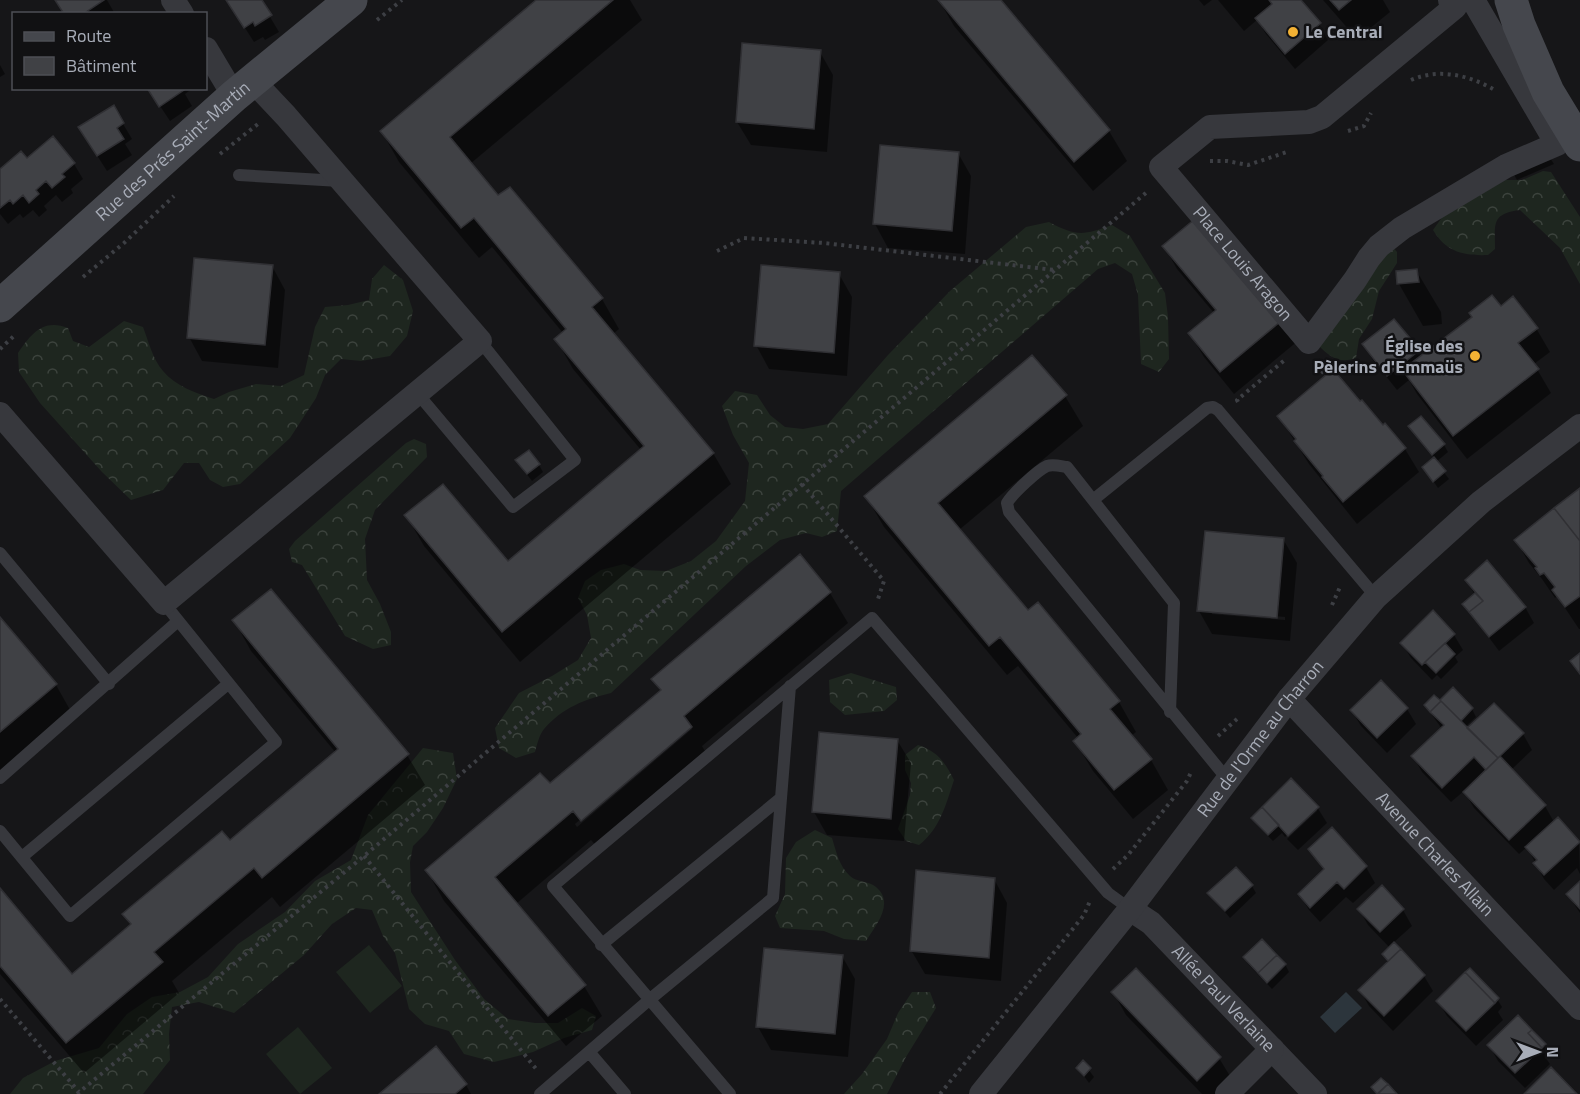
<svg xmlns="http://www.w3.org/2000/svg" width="1580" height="1094" font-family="'Titillium Web',sans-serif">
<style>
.forest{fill:url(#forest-crowns)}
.park{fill:#1e261f}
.water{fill:#2c353c}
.shadow{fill:#0007;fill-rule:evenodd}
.building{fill:#404145;stroke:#303034;stroke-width:1.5}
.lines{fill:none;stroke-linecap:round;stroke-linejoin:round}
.path{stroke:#3d3f44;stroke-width:4;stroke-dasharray:3 4.5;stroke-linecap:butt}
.lane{stroke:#37383d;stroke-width:12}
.street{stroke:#37383d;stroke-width:24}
.secondary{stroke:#45474d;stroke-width:33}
.poi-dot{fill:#f2b134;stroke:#111113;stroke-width:2}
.labels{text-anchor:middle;stroke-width:5;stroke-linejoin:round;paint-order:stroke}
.poi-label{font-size:18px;font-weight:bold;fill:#a8adb8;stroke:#111113;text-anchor:start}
.street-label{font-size:18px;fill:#a8adb8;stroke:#111113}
</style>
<defs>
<pattern id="forest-crowns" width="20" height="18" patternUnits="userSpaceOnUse" patternTransform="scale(1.5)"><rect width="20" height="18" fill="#1e261f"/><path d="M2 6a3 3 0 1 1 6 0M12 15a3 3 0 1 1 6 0" fill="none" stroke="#3c433d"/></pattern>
</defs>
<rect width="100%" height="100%" fill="#161618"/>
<path class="forest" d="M1543,171L1551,172L1580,217V284L1560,248L1520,210C1491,214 1495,223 1495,249L1488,255C1464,256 1446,252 1433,230L1443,216L1505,180H1522Z
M1049,222C1077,237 1084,235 1112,225L1130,236L1165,293L1168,317L1169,359L1159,372L1141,364L1138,295L1132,274L1115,263L1098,269L841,491L837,531L822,537L806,533L780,540L746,566L611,693C585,699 562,708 544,729C539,735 537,745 535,752L516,758L499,748L495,728L519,693L552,676L578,660L591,638L587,615L578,598L585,581L601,570L624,564L640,570L666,571L691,561L716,541L745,501L749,463L733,435L722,406L735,391L757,395L770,415L785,427L803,429L828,424L888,355L950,291L1026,227Z
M1390,244L1397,252V263L1379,291L1372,319L1359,339L1356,358C1339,364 1330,357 1318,345Z
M384,265L403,280L413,311L407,336L390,356L361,361L341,359L325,375L316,398L290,438L240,484L223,487L210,480L199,463H184L163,490L131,500L102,472L40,403L19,372L18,353C31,334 43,318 68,328L73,341L89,347L124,321L143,327C148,340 153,360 163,371C175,386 196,393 214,399L229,392L256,384L281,386L304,375L315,327L325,307L348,305L369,300L372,279Z
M414,439L426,444L427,457L375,510L365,539L367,580L380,604L391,632V645L373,649L345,636L302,565L292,562L289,549L295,541L406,443Z
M851,673L896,687L897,700L884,711L845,715L830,702L829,680Z
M918,745C937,751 945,762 954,780C946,804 940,829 919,845L906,841L898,829L910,795L911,783L905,770V755Z
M423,748L453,753L457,779L443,808L427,832L413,846L410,862L411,892L455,960L484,999L508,1019L535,1023H558L582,1008L596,1016L592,1030L564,1038L533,1052L494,1062L464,1054L449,1031L425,1024L409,1009L395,953L383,936L372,910L356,908L332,924L304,955L234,1013L199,1002L172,1007L169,1034L170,1060L143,1094H10L23,1078L55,1061L99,1048L127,1014L152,997L180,992L208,977L238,944L285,912L315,881L351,860L368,815Z
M815,830L832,838C836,851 839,866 850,876C856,882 869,881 876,887C895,903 876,925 866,941L844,939L824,931L780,928L775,916L785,894L786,858L796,842Z
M912,992H930L936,1008L906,1057L887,1094H844L862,1074L887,1039L898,1013Z"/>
<path class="park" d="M369,945L402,986L370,1013L336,972Z
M298,1027L332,1068L300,1094L266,1054Z"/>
<path class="water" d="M1346,992L1362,1008L1335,1033L1320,1017Z"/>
<path class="shadow" d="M56,0H107L115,14H65Z
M227,0H260L279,32L265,40L263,37L254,42Z
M539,0H630L642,20L470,164L498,198L602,299L619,329L613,334L713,453L731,484L520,662L424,546L406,515L508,563L641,450L573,369L556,339L563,333L492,247L479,258L399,162L382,132Z
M939,0H1000L1109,131L1127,161L1093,191L954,26Z
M1199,0H1212L1204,6Z
M1218,0H1299L1319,24L1328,40L1295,69L1266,34L1257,20L1244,31Z
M1323,0H1383L1390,12L1357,39Z
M820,52L833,75L827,152L751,145L737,122Z
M0,65L5,74L0,77Z
M148,88H193L185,94L192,106L170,121Z
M113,107L132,139L125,144L132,155L107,171L89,143Z
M1545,150L1554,164L1517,180L1509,166Z
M958,153L971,176L965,254L888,248L875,224Z
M27,160L74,164L83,179L71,189L73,193L62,202L56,195L44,206L47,210L39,217L33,210L23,218L20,214L8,224L0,214V171Z
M1164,246L1286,317L1299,340L1234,394L1204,357L1190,334L1214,313L1177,269Z
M272,266L285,290L278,368L202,361L189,337Z
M1416,270L1441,312L1442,324L1423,326L1399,284Z
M839,274L852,297L847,376L769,369L756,345Z
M1500,308L1536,328L1550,352L1534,364L1551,393L1467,459L1417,394L1409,380L1397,390L1373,360L1364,345L1418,351L1422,357Z
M1065,396L1083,426L959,530L1028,612L1038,604L1119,702L1136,732L1131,736L1151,760L1168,790L1133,819L1093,771L1075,741L1078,738L1018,666L1007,675L884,527L866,496Z
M1279,416L1382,427L1385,425L1405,449L1419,472L1357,524L1309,464Z
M1415,434L1444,445L1448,452L1436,462L1449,479L1438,488L1424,468L1435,458Z
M539,465L543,472L532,481L522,468Z
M1580,490V629H1579L1557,596L1555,598L1542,579L1529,563L1516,540Z
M1283,539L1297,563L1290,641L1212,634L1199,611ZM1212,611L1285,617V620L1212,614Z
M800,557L830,593L848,623L702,746L709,758L600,850L591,840L516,904L584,986L602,1016L566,1046L444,901L427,871L550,786L661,692L653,679ZM692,725V729L577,827L575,824Z
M1466,580L1525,607L1534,623L1499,651L1464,604L1475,595Z
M0,619L56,685L73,715L0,777Z
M234,620L407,755L425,785L280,907L272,897L172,981L179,993L84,1073L0,974V891L72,976L131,926L124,914L229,842L336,753L251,651Z
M1454,635L1463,650L1455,657L1458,662L1441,679L1437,675L1432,680L1411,658L1402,643Z
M1453,689L1472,709L1476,717L1465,727L1523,734L1532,750L1511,770L1545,806L1554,822L1579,842L1580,874L1577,868L1554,890L1544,879L1527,847L1519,854L1474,808L1464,791L1451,802L1422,772L1413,756L1442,729L1425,705L1440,702Z
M1407,709L1416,724L1387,753L1361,726L1352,711Z
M897,740L911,763L904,841L827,835L814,812Z
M1317,807L1285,837L1282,833L1273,841L1257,825L1253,818Z
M1317,807L1327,823L1298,850L1287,839L1317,811Z
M1310,849L1366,867L1375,883L1353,903L1346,897L1320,922L1309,910L1300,895L1324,871Z
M994,879L1007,903L1001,981L925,974L911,950Z
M1580,883V913L1568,895Z
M1252,886L1256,893L1230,918L1209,893Z
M1359,909L1403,910L1412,926L1393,943L1424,976L1433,991L1393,1031L1369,1006L1360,990L1389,962L1383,954L1390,948L1368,925Z
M842,956L855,979L848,1057L771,1050L758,1027Z
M1244,958L1285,964L1289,972L1272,989L1249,965Z
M1113,992L1219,1058L1233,1081L1220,1094H1202L1126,1015Z
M1497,999L1502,1007L1498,1012L1503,1020L1476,1046L1447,1016L1438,1001Z
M1530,1031L1545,1045L1549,1053L1545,1057L1550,1064L1525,1088L1498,1061L1489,1045Z
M1083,1062L1094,1077L1089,1083L1078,1068Z
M466,1085L471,1094H381Z"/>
<path class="building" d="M55,0H104L83,14H64Z
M226,0H262L272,15L255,26L253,22L244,28Z
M536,0H613L450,137L498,195L510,187L603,298L592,307L714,453L502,632L404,515L443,484L508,561L644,446L554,339L566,329L474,218L461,228L380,131Z
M938,0H1001L1110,130L1074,162Z
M1269,0H1301L1321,23L1285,54L1255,18L1272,4Z
M1330,0H1351L1339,10Z
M742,43L821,50L814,129L736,122Z
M147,88H183L184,90L159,107Z
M114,105L124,123L117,128L124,139L97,156L78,127Z
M53,136L75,163L62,174L65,177L52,188L46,181L36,190L39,194L29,203L23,195L13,204L10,200L0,208V169L21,151L27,158Z
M880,145L959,152L952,231L873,224Z
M1201,214L1287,316L1220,372L1188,333L1216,310L1162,246Z
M194,258L273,265L265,345L187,338Z
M761,265L840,272L834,353L754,346Z
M1417,269L1419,282L1397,284L1396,271Z
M1492,295L1501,306L1513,296L1538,328L1518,343L1539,369L1453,436L1402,370L1472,317L1469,313Z
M1394,319L1420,350L1387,376L1362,344Z
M1032,355L1067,395L938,503L1028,610L1038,602L1120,701L1110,709L1152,759L1114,790L1073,741L1081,734L1000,637L989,646L864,496Z
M1333,369L1360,401L1362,400L1383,425L1385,423L1406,448L1343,502L1322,477L1323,476L1294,441L1296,439L1277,416Z
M1421,416L1445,444L1432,455L1408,426Z
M529,450L540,464L527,474L515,460Z
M1434,457L1446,471L1433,482L1422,467Z
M1580,488V541L1554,508Z
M1554,508L1580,541V596L1565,607L1552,590L1555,587L1544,573L1540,575L1535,568L1537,567L1514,540Z
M1205,531L1284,538L1277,618L1197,611Z
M800,554L831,592L684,716L692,727L581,821L573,811L495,877L586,985L548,1016L425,870L540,773L550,783L661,690L651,679Z
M1487,560L1526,607L1489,637L1469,612L1483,601L1465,580Z
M271,589L409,754L262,878L254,868L154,952L163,962L66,1043L0,966V888L72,974L131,924L122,914L222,831L230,840L338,749L232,620Z
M1475,593L1483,601L1469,612L1462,604Z
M1433,610L1455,634L1422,665L1400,643Z
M0,617L57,684L0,732Z
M1445,643L1455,654L1436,673L1425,662Z
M1580,653V674L1570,661Z
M1381,680L1408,708L1377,738L1350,710Z
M1453,687L1473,708L1461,721L1440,700Z
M1434,695L1441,701L1430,712L1424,705Z
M1441,701L1498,758L1486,770L1474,757L1442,788L1411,756L1444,725L1430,712Z
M1494,703L1524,733L1498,758L1467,728Z
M819,732L898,739L891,819L812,812Z
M1500,756L1546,805L1509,840L1463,792Z
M1291,778L1319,807L1288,836L1262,807Z
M1262,807L1279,825L1268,835L1251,818Z
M1558,817L1580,842L1544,875L1533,863L1537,860L1525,847Z
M1332,827L1367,866L1344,889L1337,882L1310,908L1298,894L1324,869L1308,849Z
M1236,867L1253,885L1225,911L1207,893Z
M916,870L995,878L989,958L910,951Z
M1580,881V909L1566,894Z
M1382,885L1404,909L1380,932L1357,909Z
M1262,939L1277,955L1258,973L1243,957Z
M1394,942L1401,949L1388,961L1382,954Z
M764,948L843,955L835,1034L756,1027Z
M1401,949L1425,975L1384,1016L1358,990Z
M1277,955L1286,964L1267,983L1258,973Z
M1136,968L1221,1057L1197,1081L1111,992Z
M1470,968L1499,998L1495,1003L1465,972Z
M1465,972L1495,1003L1466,1031L1436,1001Z
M1518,1015L1532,1030L1528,1033L1542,1048L1515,1073L1487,1045Z
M1532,1030L1546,1044L1542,1048L1528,1033Z
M436,1046L467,1084L455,1094H379Z
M1083,1060L1091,1068L1084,1076L1076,1068Z
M1551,1067L1577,1094H1524Z
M1381,1078L1388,1084L1377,1094L1371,1087Z
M1388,1084L1397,1094H1378Z"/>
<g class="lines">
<path class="path" d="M377,20L402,0
M1411,80C1439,68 1468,75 1493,89
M1348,131L1364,126L1371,113
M220,154L258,124
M1210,161H1227L1248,165L1287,152
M717,251L744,238L824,243L1054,270
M83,277L124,243L174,196
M0,349L16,334
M1317,365L1326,376
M1238,402L1237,400L1287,358
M802,484L884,581L878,599
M1332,605L1340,587
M1218,736L1237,719
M364,856L537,1070
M1113,869L1128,855L1187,781L1192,770
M0,999L79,1092
M77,1094L364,856L1147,192
M940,1094L1084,915L1090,901"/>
<path class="lane" d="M239,175L340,181
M418,394L513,507L575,460L480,341
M1093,500L1207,408L1213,407L1218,410L1376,597
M0,553L109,684
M1170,712L1174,603L1067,467C1060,466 1053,464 1047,466C1038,470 1012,494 1007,503L1009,512L1228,780
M0,778L178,621
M0,831L70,916L276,742L164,603
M22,857L228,684
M601,945L781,798
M590,1053L625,1094
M540,1094L649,1000L773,898L790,686
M730,1094L553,886L872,618L1108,893L1130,909"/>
<g class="street">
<path d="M173,0L182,14"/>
<path id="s1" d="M1450,0L1455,7L1322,117L1309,122L1210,127L1161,167L1309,342L1355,280L1369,258L1379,246L1402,228L1506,166L1557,144L1473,0"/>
<path d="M206,49L234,96"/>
<path d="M0,414L164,603L480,341L286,116L253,81"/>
<path id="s2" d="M1289,699L1580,1008"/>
<path id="s3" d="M1130,909L1151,923L1315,1094"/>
<path id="s4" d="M981,1094L1130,909L1289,699L1376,597L1481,502L1580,426"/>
<path d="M1227,1094L1272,1049"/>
</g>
<g class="secondary">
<path d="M1511,0L1519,25L1548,92L1580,145"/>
<path id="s5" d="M0,306L234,96L351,0"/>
</g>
</g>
<g class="poi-dot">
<circle cx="1293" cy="32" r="6"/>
<circle cx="1475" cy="356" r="6"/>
</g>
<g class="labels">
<g class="poi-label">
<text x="1305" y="38">Le Central</text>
<text x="1463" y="352" text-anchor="end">Église des<tspan x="1463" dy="21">Pèlerins d'Emmaüs</tspan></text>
</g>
<g class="street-label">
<text dy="6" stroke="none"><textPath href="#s5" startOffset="232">Rue des Prés Saint-Martin</textPath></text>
<text dy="6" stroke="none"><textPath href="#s1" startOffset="484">Place Louis Aragon</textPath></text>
<text dy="6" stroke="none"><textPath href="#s4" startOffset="452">Rue de l'Orme au Charron</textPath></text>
<text dy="6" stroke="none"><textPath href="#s2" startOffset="213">Avenue Charles Allain</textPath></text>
<text dy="6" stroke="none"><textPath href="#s3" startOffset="130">Allée Paul Verlaine</textPath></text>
</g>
</g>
<rect x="12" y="12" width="195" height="78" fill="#111113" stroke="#4d4f55" stroke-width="1.5"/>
<rect x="24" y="32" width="30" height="9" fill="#45474d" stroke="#4d4f55" stroke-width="1.5"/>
<text x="66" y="42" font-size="18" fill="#a8adb8">Route</text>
<rect x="24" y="57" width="30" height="18" fill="#404145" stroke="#4d4f55" stroke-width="1.5"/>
<text x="66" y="72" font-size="18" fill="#a8adb8">Bâtiment</text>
<g transform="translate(1538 1052) rotate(90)" stroke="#111113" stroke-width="4.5" paint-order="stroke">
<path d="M0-4.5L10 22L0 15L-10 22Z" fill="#a8adb8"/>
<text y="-9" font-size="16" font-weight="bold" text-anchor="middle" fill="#a8adb8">N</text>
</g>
</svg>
